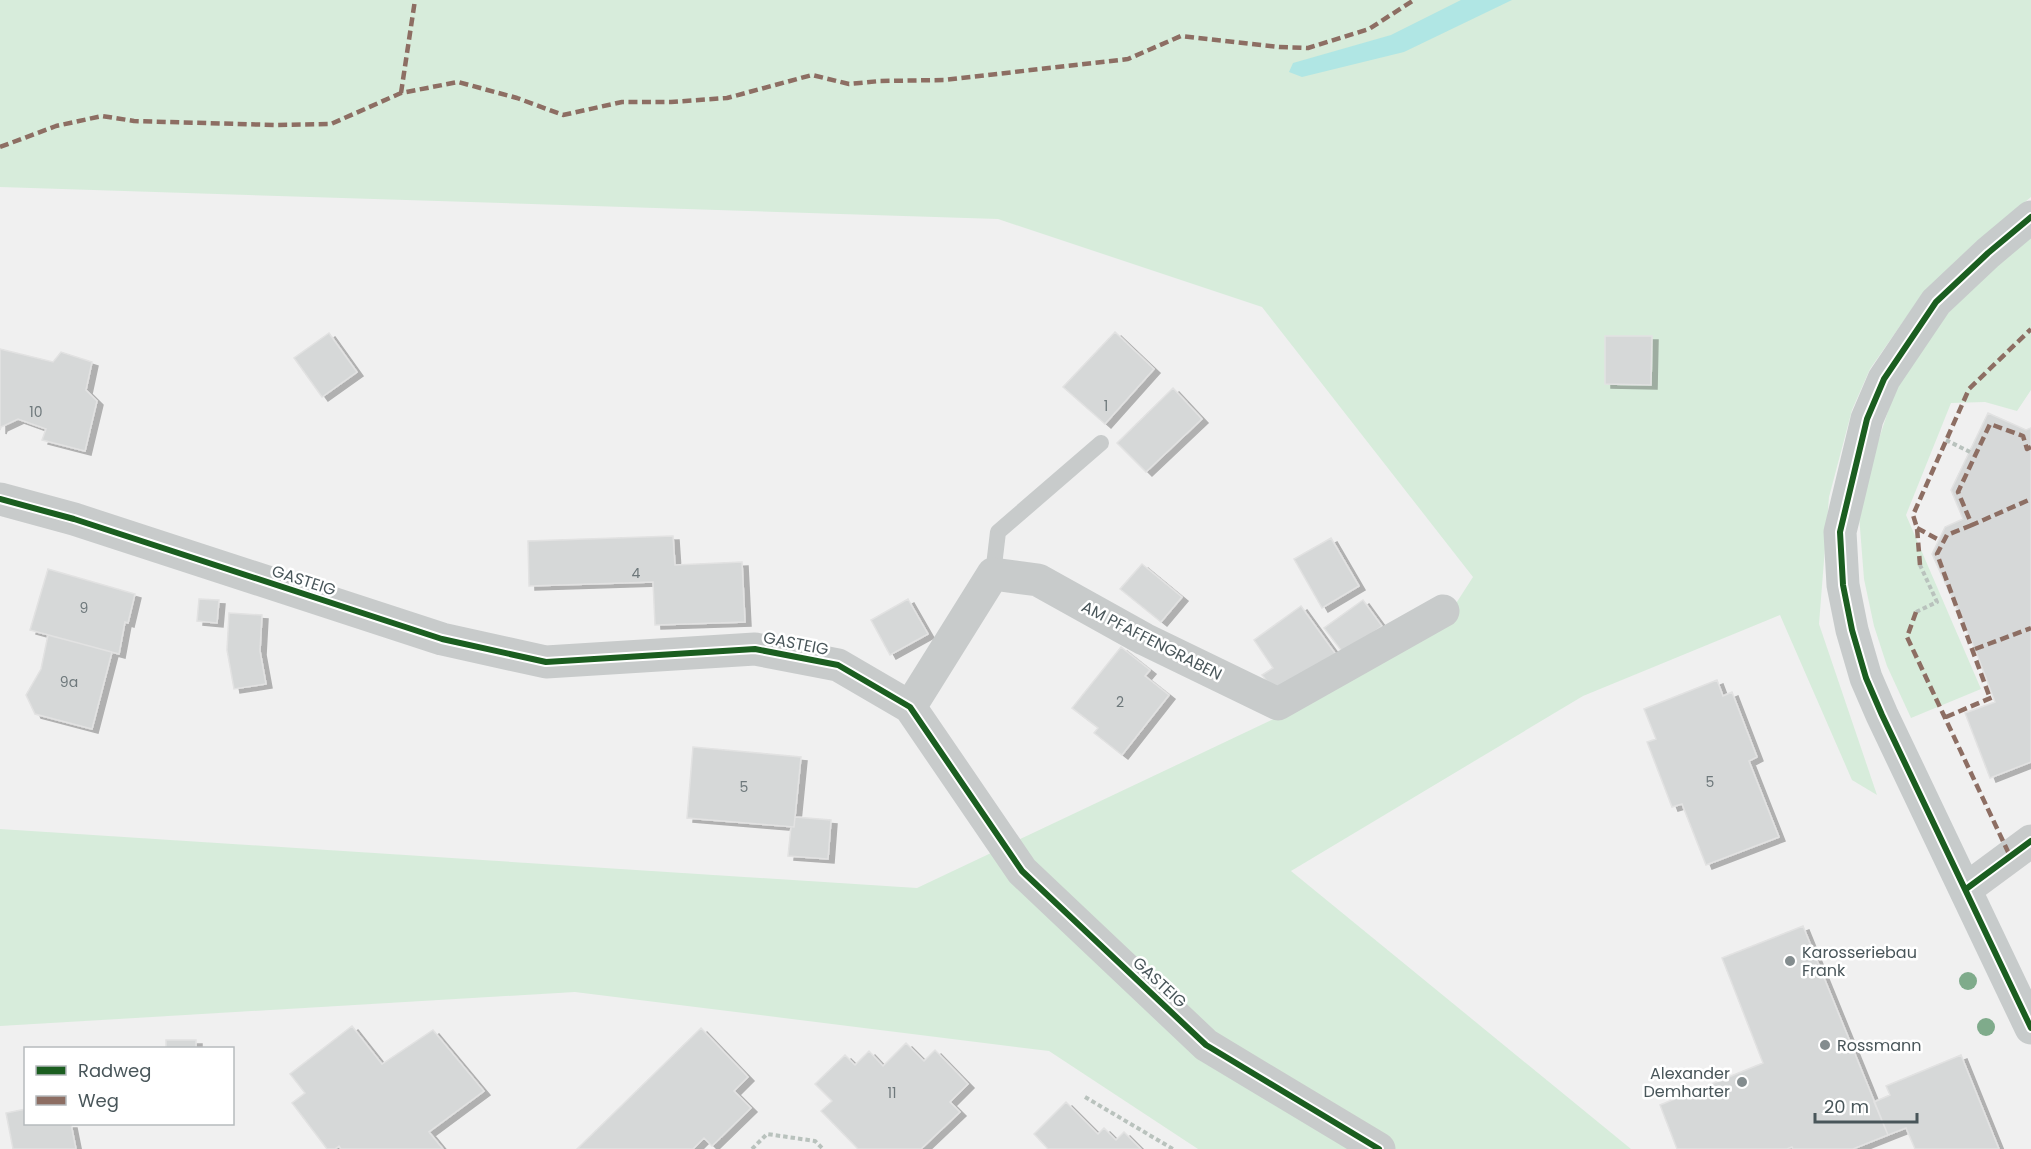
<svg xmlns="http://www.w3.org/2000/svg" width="2031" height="1149" font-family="Poppins,sans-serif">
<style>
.green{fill:#d7ecdb}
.water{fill:#b0e6e4}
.building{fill:#d6d8d8;stroke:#e2e2e2;stroke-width:1.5;filter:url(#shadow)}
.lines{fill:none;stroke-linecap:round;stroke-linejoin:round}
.path{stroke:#b9c2bd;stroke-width:4;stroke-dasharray:4.5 3;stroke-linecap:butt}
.lane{stroke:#c8cbcb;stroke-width:16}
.street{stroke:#c8cbcb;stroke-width:33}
.secondary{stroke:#c7cbcb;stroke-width:33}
.quiet{stroke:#8d6e63;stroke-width:4.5;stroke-dasharray:9 4.5;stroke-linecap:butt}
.cycleway-casing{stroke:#fff;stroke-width:10}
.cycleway{stroke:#1b5e20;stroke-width:6}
.tree{fill:#7fab8b}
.poi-dot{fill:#838c8e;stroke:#fff;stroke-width:2}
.labels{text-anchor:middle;stroke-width:5;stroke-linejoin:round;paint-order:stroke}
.number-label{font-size:14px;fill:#6e787b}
.street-label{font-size:16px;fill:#49565a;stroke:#fff}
.poi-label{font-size:16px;fill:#49565a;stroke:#fff;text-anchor:start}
</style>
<defs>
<filter id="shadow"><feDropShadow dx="6" dy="4" stdDeviation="0" flood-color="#0004"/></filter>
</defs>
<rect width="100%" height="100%" fill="#f0f0f0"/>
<path class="green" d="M0,0H2031V197L1975,243L1923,293L1870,369L1852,410L1829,497L1819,624L1877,795L1852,780L1780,615L1583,696L1291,871L1631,1149H1198L1049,1051L575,992L0,1026V829L917,888L1280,716L1444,622L1473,577L1262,307L998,219L0,187Z
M2031,237V390L2017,411L1985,402L1951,403L1906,515L1981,689L1911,718L1887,666L1874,626L1864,579L1859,515L1870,466L1896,387L1948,313L1997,265Z"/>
<path class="water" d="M1461,0H1512L1404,52L1302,77L1289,72L1293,63L1391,35Z"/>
<path class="building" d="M1115,332L1154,369L1105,424L1063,387Z
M329,333L357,372L322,397L294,358Z
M1605,336H1652L1651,385L1605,384Z
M0,349L53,362L61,352L92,362L86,390L97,401L85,451L42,440L46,429L18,419L1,427L0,430Z
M1173,388L1202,419L1146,472L1117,443Z
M1988,413L2026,430L2031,428V762L1990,778L1965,713L1995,702L1975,649L1932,554L1945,527L1963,519L1951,490Z
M673,536L675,565L742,562L745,622L655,625L653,582L529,586L528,541Z
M1331,538L1359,586L1322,608L1294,559Z
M1142,564L1182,597L1161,622L1120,589Z
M48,569L135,594L128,623L125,622L119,654L30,630Z
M199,599L219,600L217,623L197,621Z
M908,599L928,634L890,655L871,620Z
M1363,600L1382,626L1344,654L1324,628Z
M1301,606L1340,660L1281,699L1262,675L1273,668L1254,640Z
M229,613L262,615L260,651L266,684L234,689L227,650Z
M48,635L112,652L92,729L35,714L26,695L41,669Z
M1121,647L1150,670L1145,676L1169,695L1122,755L1094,733L1098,728L1072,708Z
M1717,680L1723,696L1732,692L1757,757L1749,761L1779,837L1706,865L1682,804L1672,807L1647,742L1656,739L1644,709Z
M693,747L801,757L794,827L687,818Z
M795,817L831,820L828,859L788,856L791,827H794Z
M1803,926L1888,1135L1853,1149H1793L1792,1147L1787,1149H1677L1660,1105L1763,1063L1722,958Z
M352,1026L382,1064L433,1030L484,1091L429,1132L443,1149H341L339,1146L335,1149H327L292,1103L305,1093L290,1074Z
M701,1028L748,1077L734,1091L751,1108L712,1146L704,1138L693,1149H577Z
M166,1040H196V1048H166Z
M906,1043L924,1061L935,1050L968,1084L950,1102L960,1112L921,1149H858L821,1111L832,1101L815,1084L845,1055L855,1065L869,1051L883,1066Z
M1961,1055L1999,1149H1915L1906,1128L1888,1135L1874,1102L1890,1095L1886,1086Z
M1066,1102L1098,1134L1104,1128L1116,1140L1124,1132L1141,1149H1048L1034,1134Z
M26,1109V1124H71L76,1149H13L6,1113Z"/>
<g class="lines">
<path class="path" d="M1946,440L1970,452
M1916,612L1937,602L1920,565
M1972,650L1975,649
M1085,1097L1173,1149
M752,1149L767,1134L815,1141L823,1149"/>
<path class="lane" d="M993,574L998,532L1101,443"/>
<path class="street" d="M0,499L74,519L442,639L546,662L755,649L838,665L910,707L1022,871L1206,1045L1379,1149
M910,707L993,574L1038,580L1144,639L1278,704L1443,611
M1966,889L2031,841"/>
<path class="secondary" d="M2031,217L1988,253L1936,302L1884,379L1867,419L1840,532L1843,585L1852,630L1866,678L1882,715L2031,1028"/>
<path class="quiet" d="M401,93L415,0
M0,147L56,126L102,116L134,121L275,125L331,124L401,93L458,82L517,98L563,115L622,102H671L727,98L812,75L849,84L880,81L944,80L1128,59L1181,36L1279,47L1308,48L1369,29L1414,0
M2031,447L2027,449L2023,436L1990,424L1958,492L1972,525L2031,499
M1972,525L1947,535L1937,554L1990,698
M1917,528L1939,540
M1920,565L1917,528L1913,515L1969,389L2031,329
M1916,612L1907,637L2010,856
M1975,649L2031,628
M1946,717L1993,697"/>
<defs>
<path id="cycleway" d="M2031,217L1988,253L1936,302L1884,379L1867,419L1840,532L1843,585L1852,630L1866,678L1882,715L2031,1028
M0,499L74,519L442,639L546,662L755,649L838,665L910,707L1022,871L1206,1045L1379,1149
M1966,889L2031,841"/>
</defs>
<use href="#cycleway" class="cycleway-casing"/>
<use href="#cycleway" class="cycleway"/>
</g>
<g class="tree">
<circle cx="1968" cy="981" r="9"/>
<circle cx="1986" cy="1027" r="9"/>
</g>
<g class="poi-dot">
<circle cx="1790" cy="961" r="6"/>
<circle cx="1825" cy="1045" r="6"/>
<circle cx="1742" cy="1082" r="6"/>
</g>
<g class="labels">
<g class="number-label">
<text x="1106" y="411">1</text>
<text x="36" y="417">10</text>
<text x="636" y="578">4</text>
<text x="84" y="613">9</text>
<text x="69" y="687">9a</text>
<text x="1120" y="707">2</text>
<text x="1710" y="787">5</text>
<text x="744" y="792">5</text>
<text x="892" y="1098">11</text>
</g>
<g class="street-label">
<text transform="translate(304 580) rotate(18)" y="6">GASTEIG</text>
<text transform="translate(1152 640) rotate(27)" y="6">AM PFAFFENGRABEN</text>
<text transform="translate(796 643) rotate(11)" y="6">GASTEIG</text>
<text transform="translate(1160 982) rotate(43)" y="6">GASTEIG</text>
</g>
<g class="poi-label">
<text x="1802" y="958">Karosseriebau<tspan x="1802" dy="18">Frank</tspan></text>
<text x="1837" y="1051">Rossmann</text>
<text x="1730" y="1079" text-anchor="end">Alexander<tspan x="1730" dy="18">Demharter</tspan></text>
</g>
</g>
<rect x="24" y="1047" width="210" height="78" fill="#ffffff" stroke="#b6bbbd" stroke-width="1.5"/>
<rect x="36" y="1066" width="30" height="9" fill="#1b5e20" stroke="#b6bbbd" stroke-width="1.5"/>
<text x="78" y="1077" font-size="18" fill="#49565a">Radweg</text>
<rect x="36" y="1096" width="30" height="9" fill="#8d6e63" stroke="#b6bbbd" stroke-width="1.5"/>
<text x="78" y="1107" font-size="18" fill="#49565a">Weg</text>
<path d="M1815 1113v9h102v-9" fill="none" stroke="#49565a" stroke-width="3"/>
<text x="1824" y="1113" font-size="18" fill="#49565a" stroke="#ffffff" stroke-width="4.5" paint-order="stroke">20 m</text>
</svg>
